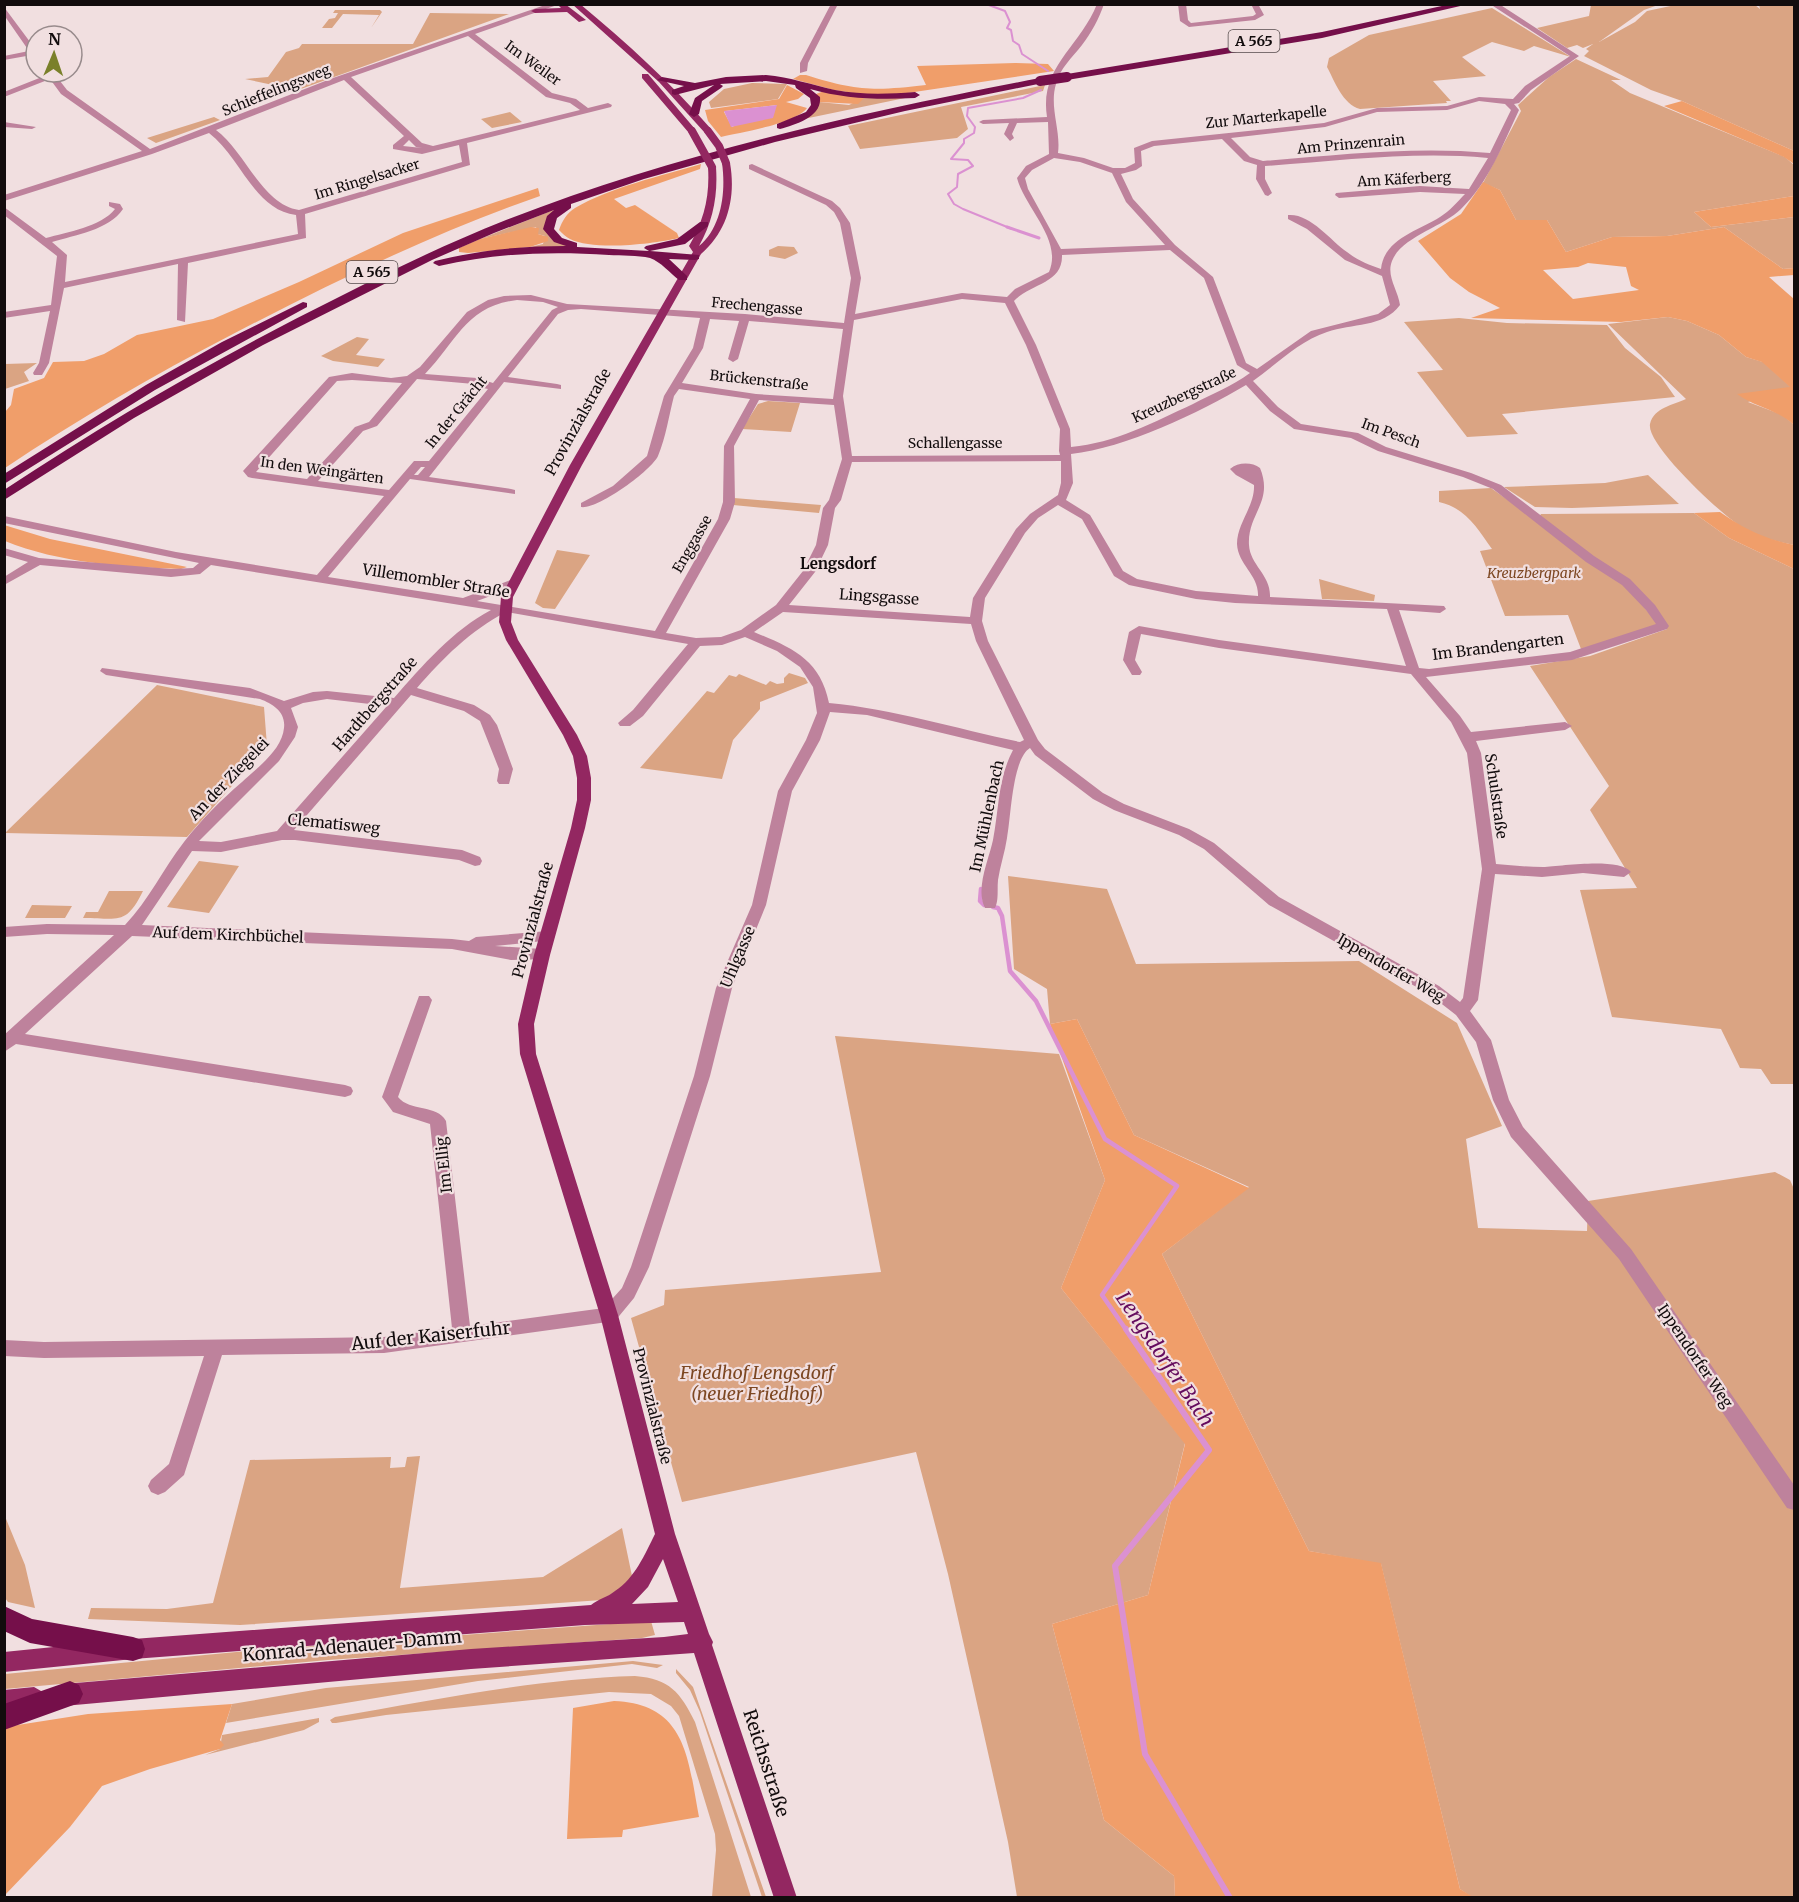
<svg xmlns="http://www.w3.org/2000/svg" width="1799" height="1902" font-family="Merriweather,serif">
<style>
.green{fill:#daa483}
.forest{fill:#f09e6a;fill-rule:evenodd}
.water{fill:#db91d1}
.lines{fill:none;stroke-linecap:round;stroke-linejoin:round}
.stream-far3{stroke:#db91d1;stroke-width:2}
.stream-far2{stroke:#db91d1;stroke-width:3}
.stream-far1{stroke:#db91d1;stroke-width:4.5}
.stream{stroke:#db91d1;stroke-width:6}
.minor{fill:#be829c;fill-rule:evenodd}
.major{fill:#932761;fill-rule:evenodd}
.highway{fill:#750f4a;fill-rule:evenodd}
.major-bridge{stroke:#932761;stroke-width:8}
.highway-bridge{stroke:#750f4a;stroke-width:10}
.labels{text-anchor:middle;stroke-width:4.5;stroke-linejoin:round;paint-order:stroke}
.shield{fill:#f1dfe0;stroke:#554b4c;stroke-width:1.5}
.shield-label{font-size:14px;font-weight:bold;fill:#120c0d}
.far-street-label{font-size:14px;fill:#120c0d;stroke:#f1dfe0}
.far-park-label{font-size:14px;font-style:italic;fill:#7d4722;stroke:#f1dfe0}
.street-label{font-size:15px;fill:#120c0d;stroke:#f1dfe0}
.far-quarter-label{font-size:15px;font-weight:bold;fill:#120c0d;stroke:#f1dfe0}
.near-street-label{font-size:18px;fill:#120c0d;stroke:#f1dfe0}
.near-park-label{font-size:18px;font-style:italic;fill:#7d4722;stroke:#f1dfe0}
.near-water-label{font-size:20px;font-style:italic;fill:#650c5e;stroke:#f1dfe0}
</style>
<rect width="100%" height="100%" fill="#f1dfe0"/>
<path class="green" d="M1680,4L1755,5L1760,9L1759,5H1794V151L1682,101L1651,90L1584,56L1589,51L1586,49L1593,44L1583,48L1577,45L1567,48L1537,28L1589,16L1591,5H1658L1644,10L1599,42L1635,22L1647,11Z
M1492,8L1571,57L1534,46L1524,51L1492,42L1462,57L1486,76L1433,81L1451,101H1446L1447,103L1360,109C1343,105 1334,80 1327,67L1329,58L1369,35Z
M335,10H380L382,12L371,28L379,15L343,14L332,28H322L329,19L335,18L338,13H333Z
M430,13L509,14L298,90L279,85L280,83L273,85L245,79L268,77L286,52L299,48L302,44H413Z
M1576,59L1621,80H1611L1630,93L1785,157L1794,165V196L1694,212L1711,227L1794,217V268L1783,269L1724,227L1667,236L1612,237L1566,252L1547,220H1516L1500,190L1483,183L1521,111L1518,105L1549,77Z
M752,83L787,84L778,99L711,108L709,102L724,89Z
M1045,85L1043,91L961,107L968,129L957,138L860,149L848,126Z
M865,97L905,98L799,120L819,102L849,105Z
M510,112L522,122L492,128L481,119Z
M214,117L220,120L156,143L147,138Z
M556,209L545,228L576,247H530L543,244L545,236L538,234L536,227L480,239Z
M778,246L794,247L798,253L785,259L769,256V250Z
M1668,317L1687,321L1719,335L1746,357L1763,362L1792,388L1748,402L1783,415L1794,425V545C1776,541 1759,538 1743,528C1723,516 1646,445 1650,424C1654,407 1674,405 1686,399L1608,324Z
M1459,318L1507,323L1607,325L1625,348L1661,377L1675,397L1502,414L1518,434L1467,437L1417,372L1443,370L1404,322Z
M357,337L369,339L356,355L385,359L378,367L333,361L321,356Z
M37,363L24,372L29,381L5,389V364Z
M768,401L800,403L791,432L742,429L758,404Z
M1648,475L1679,504L1572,508L1535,507L1504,487L1605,483Z
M1491,488L1623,582L1659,625L1581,649L1568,615L1505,616L1480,551L1492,549C1477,528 1466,508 1439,502V491Z
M734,498L821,505L819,513L733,505Z
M1694,513L1729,538L1794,569V1084H1771L1761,1069L1740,1068L1721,1029L1612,1017L1580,890L1637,888L1590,810L1609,786L1530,666L1590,656L1667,629L1653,607L1539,517L1541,514Z
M557,550L590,555L555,609L543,608L535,603Z
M1319,579L1375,595L1374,601L1322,599Z
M789,673L805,678L808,683L760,702V709L733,740L722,779L640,768L707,691L714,693L729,675L736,677L739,674L766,685L770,681L777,684L784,683V678Z
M157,685L264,707L267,746L187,837L5,833Z
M199,861L239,866L209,913L167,907Z
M1008,876L1107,889L1136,964L1359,961L1457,1023L1502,1126L1466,1139L1478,1228L1587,1231L1588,1201L1775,1172L1790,1180L1794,1189V1897L1473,1898L1460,1889L1381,1564L1309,1551L1162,1254L1249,1187L1134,1135L1077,1019L1050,1024L1047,989L1014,969Z
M109,891H143C126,926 118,918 83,918L86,912H98Z
M32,905L72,906L65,918H25Z
M835,1036L1059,1054L1105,1180L1061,1288L1185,1443L1148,1595L1052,1624L1104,1820L1174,1876L1175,1897H1017L1008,1842L948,1574L916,1452L682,1502L631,1318L664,1305L665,1290L881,1272Z
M420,1456L400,1588L543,1577L622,1528L632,1576L621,1588L602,1600L240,1625L88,1619L91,1608L167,1609L213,1603L250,1460L391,1457L390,1468L405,1467L407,1457Z
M4,1514L25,1565L35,1608L8,1602L5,1598Z
M651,1621L655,1635L642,1638L328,1660L5,1689V1674L247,1651Z
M633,1661L663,1665L657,1668L632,1664L478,1681L226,1723L232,1704L326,1688Z
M676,1669L693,1687L766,1897H762L700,1712L690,1690L676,1673Z
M635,1676C670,1679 680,1692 695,1722L751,1897H712L716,1850L715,1834L679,1716L671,1706L651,1694L609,1692L386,1715L336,1723H332L330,1720L335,1717C433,1700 534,1679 635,1676Z
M319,1718V1722L304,1730L205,1755L220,1749L222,1735Z"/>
<path class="forest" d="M1015,63L1048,64L1054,71L901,94H860L834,90L793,79L800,75H806C856,91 875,91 926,85L917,66Z
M787,85L804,94L798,99L786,102L807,108C795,124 742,132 721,137L708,121L705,110L779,99ZM777,105L732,127L724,112L725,111Z
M824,91L865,97L858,104L819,102L816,94Z
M1682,101L1794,151V164L1784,157L1664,106Z
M701,164L700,169L614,199L626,208L635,205L677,233L679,238C653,244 594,251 570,239C566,237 562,233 559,230C562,221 567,213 575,208C611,187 661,176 701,164Z
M1483,182L1500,190L1516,220H1547L1566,252L1612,237L1667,236L1724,227L1783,269L1794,268V275L1769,277L1794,299V425C1777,409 1756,408 1737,394L1790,387L1762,362L1746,357L1719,335L1687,321L1668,317L1621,322L1471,318L1500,308L1469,292L1450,278L1418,241L1461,214ZM1588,263L1626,267L1631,286L1639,290L1573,299L1543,270L1578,267Z
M538,188L540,196C434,233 333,282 233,334C154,375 78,419 5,468V412L11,405L14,389L44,378L53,362L84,361L104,354L137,335L213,319L299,282L403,233Z
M1794,196V217L1711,227L1694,212Z
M531,227L539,228L538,234L548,237V241L530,247L468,253L459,252V248L480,239Z
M1720,512C1744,529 1765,539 1794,545V569L1729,538L1694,513Z
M4,525L50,539L187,567L181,569C123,567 59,563 5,541Z
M1077,1019L1134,1135L1249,1188L1162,1254L1309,1551L1381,1563L1460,1889L1473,1897H1175L1174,1876L1104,1820L1052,1624L1148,1595L1185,1444L1061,1288L1105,1180L1050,1024Z
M614,1701C687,1704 688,1759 699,1817L623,1830L622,1837L567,1839L573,1708Z
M232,1704L220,1740L224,1745L220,1749L150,1769L102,1786L70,1827L5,1895V1727L88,1714Z"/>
<path class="water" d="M777,105L773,118L731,127L724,111Z"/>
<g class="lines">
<path class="stream-far3" d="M986,4L1005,11L1010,22L1007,28L1011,30L1013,41L1019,45L1022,54L1048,71
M1012,229L963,209L954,204L948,194L957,187L958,174L973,166L968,160L951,159L964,143V139L974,133L975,127L967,116L968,108L1023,98L1041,90"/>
<path class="stream-far2" d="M1007,227L1039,238"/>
<path class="stream-far1" d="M981,889L980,901L984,905
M993,907L998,908L1002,916L1010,971L1036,1001L1105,1139L1177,1186L1102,1295L1127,1331"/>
<path class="stream" d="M1126,1329L1209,1450L1115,1566L1145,1754L1230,1898"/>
<path class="minor" d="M548,4H560L475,34L552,93L576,99L588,108L608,103L612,105L611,107L467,143L470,165L305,214L306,238L188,263L185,322L177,320L178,264L64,288L49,363L42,375H34L33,373L39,363L50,311L4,318V312L51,305L57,256L4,215V207L46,238C67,232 101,227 115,209L109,206V202L120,204L123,209C109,230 75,235 52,242L67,255L65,282L298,234L296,215C254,210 240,156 209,133L152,154L4,201V195L142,151L61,94L50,79L4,97V92L47,75L45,72H53L67,90L150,149L333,78ZM468,36L546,97L570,103L580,110L433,146L422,143L351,77ZM344,80L404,136L393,145V149L422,154L459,145L462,162L299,210C262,205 245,151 216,130ZM409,140L416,147L422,148L403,146Z
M831,4H838L808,63L807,71L800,73V63Z
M1097,4H1104C1099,19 1091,33 1082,45C1072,58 1060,68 1056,84C1049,107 1061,130 1058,153L1084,158L1113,168H1125L1135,163L1134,148L1152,141L1324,123L1377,108L1447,106L1479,97L1513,99L1525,86L1570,56L1490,4H1499L1579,56L1531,90L1519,103L1514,104L1519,110C1503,144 1489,182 1461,209C1443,227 1401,237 1392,261C1386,276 1398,290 1400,305C1383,328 1352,323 1327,332C1299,341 1276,365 1253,381L1278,407L1301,424L1358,433L1386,447L1471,473L1501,485L1594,556L1630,579L1655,605L1669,626L1667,629L1572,660L1426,677L1460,716L1471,732L1565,722L1572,726L1565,730L1476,741L1481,753L1496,864C1511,865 1527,867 1543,867C1561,866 1620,857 1631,872L1624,877L1583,873L1542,877L1495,874L1478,1000L1470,1011L1491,1040L1509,1100L1523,1127L1631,1249L1794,1485V1510L1787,1508L1619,1259L1511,1137L1493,1100L1476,1042L1456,1015L1429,994L1269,905L1204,849L1179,835L1114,810L1093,799L1035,755L1030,748C1012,759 1011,818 1007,838C1005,852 1000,866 998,880C997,889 999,900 995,908H985C975,889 989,859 993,840C999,809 998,778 1013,750L867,715L830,712L820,740L792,791L766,905L732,988L710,1076L649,1267L634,1298L615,1321L384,1353L222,1355L184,1475L165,1492L158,1495L151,1492L148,1486L151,1480L169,1464L204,1356L44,1358L4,1356V1340L44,1342L384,1337L452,1328L430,1124L393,1112L382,1097L419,996H429L432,1000L398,1097C410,1112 437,1104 446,1121L470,1326L604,1308L622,1288L631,1267L694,1076L716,988L752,905L778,791L806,740L817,713L813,687L800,667L777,651L745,637L722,645L700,646L643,716L630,726H620L618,723L633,710L688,644L506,612C471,630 442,659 417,688L474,705L490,715L497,725L513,769L509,784H499L497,781L499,769L480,721L464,711L411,695L294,830L462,850L480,857L482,861L480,865L475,866L459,860L295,840H282L221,852L192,851L142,925L452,939L469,941L476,937L548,931L553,932L555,936L553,940L495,946L542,949L547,951L550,955L547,959L511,960L452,949L132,936L25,1034L345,1085L351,1087L353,1091L351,1095L345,1097L16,1044L4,1052V1035L114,935L47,934L4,937V927L47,924L125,925C149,900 163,869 184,842C201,820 221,800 242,782C257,768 282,750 284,728C286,712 273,704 260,699L106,675L100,671L102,668L250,688L284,701L313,692L327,691L394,698C422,666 453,630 491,610L211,565L200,574L171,577L40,565L4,585V577L28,562L4,555V548L39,558L171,569L193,568L199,563L4,523V516L176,552L317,575L384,496L252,478L248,477L243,471L329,377L352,373L391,378L407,376L420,367L467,312L488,300L504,296L531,295L567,304L745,314L844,323L851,278L840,223L834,212L826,205L749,169V165L752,164L832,201L840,208L850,223L861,278L855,314L962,293L1007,297L1015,289L1049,272C1063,240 1025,208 1017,178L1026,166L1049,154L1048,122L1017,123L1012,134L1014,138L1010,141L1004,134L1009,123L983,124L979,122L983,120L1047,117C1039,67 1080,47 1097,4ZM1479,101L1505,104L1511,110L1490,153C1414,146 1338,155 1263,161L1250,157L1231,138L1325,127L1377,112L1447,110ZM1222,139L1244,161L1257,165L1256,179L1265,195L1268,196L1272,193L1265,179V166C1339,161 1414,151 1488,158L1469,189L1420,186L1336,193L1335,195L1339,198L1420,192L1465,194C1457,202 1450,211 1440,217C1418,231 1384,239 1381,269C1369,265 1357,260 1347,252C1330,240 1310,213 1288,215V219L1307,229L1345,260L1382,276L1390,305L1378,314L1311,331L1257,369L1246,363L1213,277L1175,245L1133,199L1121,174L1136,170L1142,166L1141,151L1154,146ZM1054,158L1080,162L1112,173L1126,202L1165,245L1061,249L1028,189L1025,178L1032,170ZM1170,250L1204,278L1237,365L1250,373C1232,386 1212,394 1193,404C1154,422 1115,443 1071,447L1070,429L1036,345L1014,301C1031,283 1063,284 1062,255ZM962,299L1005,303L1026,345L1060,429L1059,451L1060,455L852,456L843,396L854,320ZM517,300L543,302L558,307L552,310L493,383L477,378L425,374C457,341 466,306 517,300ZM581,309L700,318L693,348L664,396L647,456L613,486L581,503V507C597,510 651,471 658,456C666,437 669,415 674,396L679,389L750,399L724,446L723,502L718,519L655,631L477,601L517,586V580L513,579L463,598L328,577L410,479L515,494V490L511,489L429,477L504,382L561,389V385L557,384L508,377L558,314L568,310ZM710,319L739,321L728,359L733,362L738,359L749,321L843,329L833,399L756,394L682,383L703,348ZM417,379L474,384L478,387L488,389L429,461H414L389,490L318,481L363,431L377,426ZM352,380L402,383L369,422L355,427L307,479L256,472L337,381ZM1246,385L1270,411L1294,429L1351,438L1378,451L1463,477L1493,489L1586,562L1622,585L1646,610L1656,624L1570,652L1429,669L1419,668L1399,610L1440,613L1446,609L1444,606L1270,597C1271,575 1250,565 1249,545C1247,514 1274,502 1260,468C1252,462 1238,462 1230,469L1236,475L1254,485C1255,506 1237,523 1237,544C1238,565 1259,575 1258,596L1196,591L1137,579L1123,571L1090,515L1066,500L1073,483L1071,454C1125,448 1199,413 1246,385ZM759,400L834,405L842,459L829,500L823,508L816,545L803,571L776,605L741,630L721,637L696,638L666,633L730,519L735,502L734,446ZM1061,461V483L1058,495L1030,514L1016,529L973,598L970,617L789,605L815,572L828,545L835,508L841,500L852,462ZM421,467H425L418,475H414ZM1058,505L1082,519L1114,576L1129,585L1196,599L1235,603L1387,609L1406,666L1219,640L1139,626L1129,632L1123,660L1132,675H1140L1142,672L1135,660L1141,634L1219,648L1411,674L1451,722L1467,753L1482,869L1463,998L1460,1002L1439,986L1279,897L1214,843L1189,829L1124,804L1103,793L1045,749L1038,740L988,641L982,621L985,598L1025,533L1038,518ZM783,612L971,624L976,641L1024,740L1020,742C957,729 894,709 829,703C820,659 792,648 754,632ZM327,699L387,706L277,831L221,842L199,841L279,761L295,737L298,727L291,708L303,703Z
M1178,4H1186L1188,20L1191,23L1253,16L1256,14L1251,4H1258L1264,15L1255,20L1189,27L1180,21Z
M4,7L36,50V57L32,55L4,60V56L29,51L4,15Z
M4,122L36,127L32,129L4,127Z"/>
<path class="major" d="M557,4H565L586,20L579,22L567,12L535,13L531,11L535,9L561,8Z
M572,4H580C627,43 671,83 711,129V133H705L659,82Z
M642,74H648L695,129V133H689L642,78Z
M726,160L730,163C736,197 728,231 701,254L582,465L513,597L511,622L518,640L577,735L587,756L591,778V800L585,828L550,955L534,1024L536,1054L618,1315L675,1534L709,1634L713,1642L712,1645L797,1898H774L694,1653L471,1669L64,1706L57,1702L53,1695L57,1688L64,1684L471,1649L664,1637L688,1634L684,1622L585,1625L133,1659L4,1672V1652L133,1639L591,1605C598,1599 608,1597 615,1591C635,1578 645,1554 655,1534L600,1315L520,1054L518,1024L534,955L571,828L577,800V778L573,756L563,735L506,640L499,622L501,597L570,465L693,252L689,246C704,221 710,196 708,167L712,164L716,167C718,196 713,221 699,246C722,227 726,191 722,163ZM663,1559L678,1602L632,1604L648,1587Z
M34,1687L41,1691L45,1698L41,1705L34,1709L4,1712V1690Z"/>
<path class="highway" d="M1451,4H1469L1322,38L1067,80L1062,77L1067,74L1322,32Z
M766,75C790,77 812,85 835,90C862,95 888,94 915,92L920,95L915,98C879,100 845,99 810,89L820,97C822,117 796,124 780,129L777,128V124L806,112L811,105L810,98L796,88L795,85L766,81L720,84L723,86L721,88L702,101L699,114L694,117L689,114L695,98L714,85L675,95L672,94V90L684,86L657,80L662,77L695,83L726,77Z
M1040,78L1045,81L1043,83L905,111L775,142L644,179L571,204V208L557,218L554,229L562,238L577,243V247L649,251L644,248L646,246L677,239L700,222H708V226L685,244L650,251L699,255V259L695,260L669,259L687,276V280H679C670,273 661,262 650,258C638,255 621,256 609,255C551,251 496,253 439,266L433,263L435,261C479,250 521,246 566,246L554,242L543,229L547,216L554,210L494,233L432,260L263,345L134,418L4,500V490C111,419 222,355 337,298C392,270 448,243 506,220C678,153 859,113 1040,78Z
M303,302L307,303V307L155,390L4,484V474L146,385L222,342Z
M4,1606L32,1619L133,1637L142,1640L145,1649L142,1658L133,1661L30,1643L4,1631Z
M70,1681L79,1685L83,1694L79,1703L4,1730V1704Z"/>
<path class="major-bridge" d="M692,131L712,167
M708,131L719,146L726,163"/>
<path class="highway-bridge" d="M1040,81L1067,77"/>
</g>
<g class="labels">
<g class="shield">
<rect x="1228.5" y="30" width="51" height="22" rx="4.5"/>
<rect x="346.5" y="261" width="51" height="22" rx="4.5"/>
</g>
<g class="shield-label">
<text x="1254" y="46">A 565</text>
<text x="372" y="277">A 565</text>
</g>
<g class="far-street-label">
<text transform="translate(533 63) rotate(36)" y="5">Im Weiler</text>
<text transform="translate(276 90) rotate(-22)" y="5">Schieffelingsweg</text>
<text transform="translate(1266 117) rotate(-6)" y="5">Zur Marterkapelle</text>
<text transform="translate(1351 144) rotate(-5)" y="5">Am Prinzenrain</text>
<text transform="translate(367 179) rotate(-17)" y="5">Im Ringelsacker</text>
<text transform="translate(1404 179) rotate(-3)" y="5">Am Käferberg</text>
<text transform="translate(757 306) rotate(5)" y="5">Frechengasse</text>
<text transform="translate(759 380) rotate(6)" y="5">Brückenstraße</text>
<text transform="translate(1184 395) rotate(-25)" y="5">Kreuzbergstraße</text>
<text transform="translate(456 412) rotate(-51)" y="5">In der Grächt</text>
<text transform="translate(1391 433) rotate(20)" y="5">Im Pesch</text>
<text x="955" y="448">Schallengasse</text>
<text transform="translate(322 470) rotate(8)" y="5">In den Weingärten</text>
<text transform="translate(692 544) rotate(-60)" y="5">Enggasse</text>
</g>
<g class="far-park-label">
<text x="1534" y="578">Kreuzbergpark</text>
</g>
<g class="street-label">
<text transform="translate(578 422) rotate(-61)" y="5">Provinzialstraße</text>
<text transform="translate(436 581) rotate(9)" y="5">Villemombler Straße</text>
<text transform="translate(879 597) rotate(4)" y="5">Lingsgasse</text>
<text transform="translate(1498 647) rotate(-7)" y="5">Im Brandengarten</text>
<text transform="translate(375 704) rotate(-49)" y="5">Hardtbergstraße</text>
<text transform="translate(229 779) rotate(-46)" y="5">An der Ziegelei</text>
<text transform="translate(1496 796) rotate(82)" y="5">Schulstraße</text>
<text transform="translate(987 816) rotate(-78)" y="5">Im Mühlenbach</text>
<text transform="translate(334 824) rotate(6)" y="5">Clematisweg</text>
<text transform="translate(533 920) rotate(-75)" y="5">Provinzialstraße</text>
<text transform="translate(228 935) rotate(2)" y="5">Auf dem Kirchbüchel</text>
<text transform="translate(738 957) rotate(-67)" y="5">Uhlgasse</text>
<text transform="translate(1391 968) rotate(30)" y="5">Ippendorfer Weg</text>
<text transform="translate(444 1165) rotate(-96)" y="5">Im Ellig</text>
<text transform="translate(1695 1356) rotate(56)" y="5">Ippendorfer Weg</text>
<text transform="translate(652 1406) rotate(76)" y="5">Provinzialstraße</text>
</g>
<g class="far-quarter-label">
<text x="838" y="569">Lengsdorf</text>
</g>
<g class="near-street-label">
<text transform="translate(431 1336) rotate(-6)" y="6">Auf der Kaiserfuhr</text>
<text transform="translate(352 1646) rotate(-5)" y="6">Konrad-Adenauer-Damm</text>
<text transform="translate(766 1763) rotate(72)" y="6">Reichsstraße</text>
</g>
<g class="near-park-label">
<text x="757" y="1379">Friedhof Lengsdorf<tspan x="757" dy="21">(neuer Friedhof)</tspan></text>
</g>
<g class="near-water-label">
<text transform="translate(1165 1359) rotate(56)" y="7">Lengsdorfer Bach</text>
</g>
</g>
<rect width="1799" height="1902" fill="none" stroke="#120c0d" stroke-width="12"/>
<g transform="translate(54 54) rotate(2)"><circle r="28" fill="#f1dfe0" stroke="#988b8c" stroke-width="1.5"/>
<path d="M0-4.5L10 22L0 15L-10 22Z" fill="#7a802a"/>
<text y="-9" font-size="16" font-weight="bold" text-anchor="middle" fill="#120c0d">N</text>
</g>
</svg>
